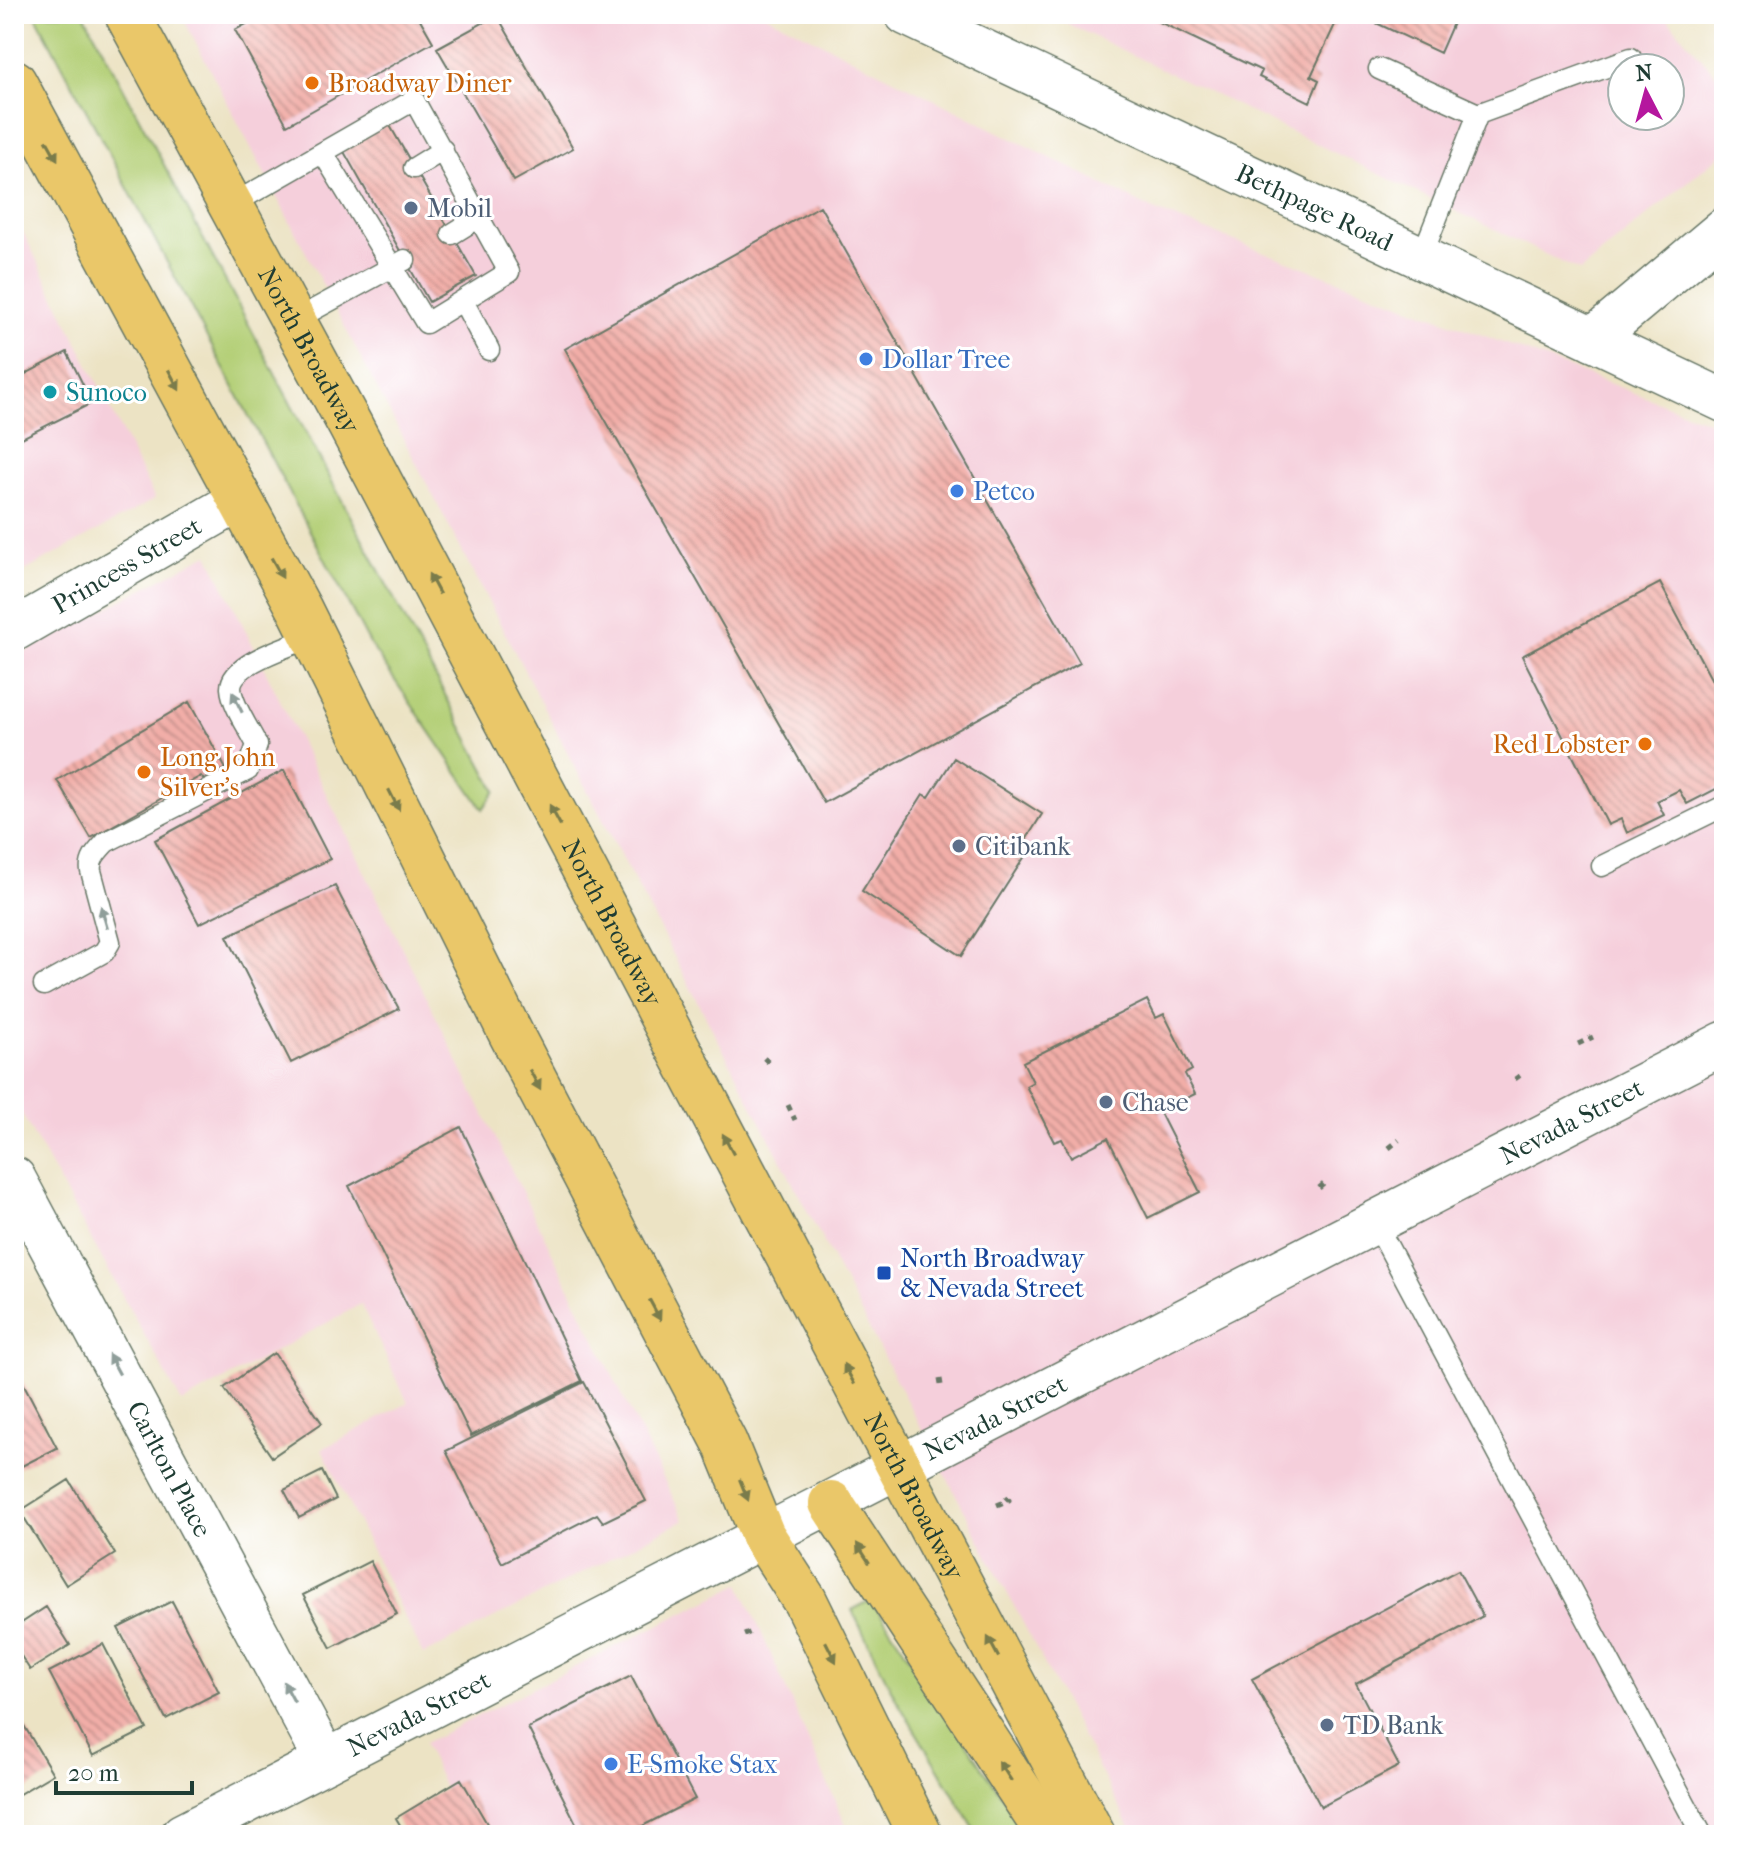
<svg xmlns="http://www.w3.org/2000/svg" width="1738" height="1849" font-family="'IM FELL French Canon',serif">
<style>
.built{fill:#f5cfdb;fill-rule:evenodd}
.green{fill:#b3cf76;stroke:#698655;stroke-width:2}
.building{fill:url(#building-back-hatch)}
.lines{fill:none;stroke-linecap:round;stroke-linejoin:round}
.service-casing{stroke:#677766;stroke-width:23}
.minor-casing{stroke:#677766;stroke-width:45}
.primary-casing{stroke:#677766;stroke-width:47}
.path{stroke:#677766;stroke-width:5;stroke-dasharray:6 6;stroke-linecap:butt}
.service{stroke:#fff;stroke-width:20}
.minor{stroke:#fff;stroke-width:42}
.primary{stroke:#eac769;stroke-width:44}
.oneway{fill:#7a7b4c}
.oneway2{fill:#8f9e9a}
.food-dot{fill:#e8710a;stroke:#fff;stroke-width:3}
.service-dot{fill:#5c6f8a;stroke:#fff;stroke-width:3}
.shop-dot{fill:#3f7fe0;stroke:#fff;stroke-width:3}
.culture-dot{fill:#0f9aa8;stroke:#fff;stroke-width:3}
.transit-dot{fill:#1a4fb4;stroke:#fff;stroke-width:3}
.labels{text-anchor:middle;stroke-width:6;stroke-linejoin:round;paint-order:stroke}
.food-label{font-size:26px;fill:#c56008;stroke:#fff;text-anchor:start}
.service-label{font-size:26px;fill:#4e5e75;stroke:#fff;text-anchor:start}
.street-label{font-size:26px;fill:#1f3d34;stroke:#fff}
.shop-label{font-size:26px;fill:#366cbe;stroke:#fff;text-anchor:start}
.culture-label{font-size:26px;fill:#0d838f;stroke:#fff;text-anchor:start}
.transit-label{font-size:26px;fill:#164399;stroke:#fff;text-anchor:start}
</style>
<defs>
<pattern id="building-back-hatch" width="6" height="6" patternUnits="userSpaceOnUse" patternTransform="scale(2)"><rect width="6" height="6" fill="#f2aea8"/><path d="M-1 5l2 2M0 0l6 6M5-1l2 2" fill="none" stroke="#c38f8a"/></pattern>
</defs>
<rect width="100%" height="100%" fill="#fff"/>
<filter id="ink" filterUnits="userSpaceOnUse"><feTurbulence type="fractalNoise" baseFrequency=".0125" numOctaves="2"/><feDisplacementMap in="SourceGraphic" scale="16" xChannelSelector="R" yChannelSelector="G"/><feConvolveMatrix kernelMatrix="1 2 1 2 8 2 1 2 1" color-interpolation-filters="sRGB"/></filter>
<filter id="wash" filterUnits="userSpaceOnUse"><feTurbulence type="fractalNoise" baseFrequency=".006" numOctaves="4" result="noise"/><feDisplacementMap in="SourceGraphic" scale="32" xChannelSelector="R" yChannelSelector="G"/><feGaussianBlur stdDeviation="1.8" result="paint"/><feColorMatrix in="noise" values="0 0 0 0 0 0 0 0 0 0 0 0 0 0 0 0 0 1.4 0 .05"/><feComposite in="paint" operator="in"/></filter>
<g filter="url(#wash)">
<rect width="100%" height="100%" fill="#ece3c4"/>
<path class="built" d="M181,14H764L1156,211L1724,427V1835H1134Z
M1047,14H1663L1724,84V152L1580,271ZM1622,68H1670V116H1622Z
M14,214L155,499L14,577Z
M208,554L684,1520L423,1655L322,1449L408,1403L361,1304L182,1403L14,1100V658Z
M740,1584L850,1835H465L424,1743Z"/>
<path class="green" d="M35,14H84L496,791L483,809L370,644Z
M871,1600L1028,1835H978L896,1699L852,1610Z"/>
<g id="blocks">
<path class="building" d="M265,14H417L433,42L287,125L235,30Z
M1143,14H1340L1311,76L1319,80L1310,102L1259,77L1262,71Z
M1357,14H1457L1440,53Z
M497,15L573,148L514,181L437,48Z
M389,124L476,276L429,302L343,150Z
M820,206L1080,663L824,803L565,349Z
M67,352L92,403L14,442V380Z
M1660,583L1724,703V785L1687,804L1679,790L1657,801L1664,815L1627,833L1621,819L1608,825L1522,656Z
M189,702L226,769L204,780L201,776L91,838L57,780Z
M954,758L1042,814L1018,853L1025,856L961,956L862,891L923,794L929,797Z
M284,770L330,859L199,924L155,840Z
M335,886L399,1009L291,1063L227,936Z
M1147,1000L1156,1018L1164,1014L1192,1070L1185,1074L1195,1094L1159,1111L1200,1192L1148,1218L1108,1138L1071,1157L1062,1139L1054,1142L1026,1086L1033,1082L1023,1062Z
M461,1127L582,1381L471,1436L349,1186Z
M274,1353L322,1423L272,1457L224,1388Z
M18,1373L57,1448L14,1470V1375Z
M584,1382L646,1501L603,1522L597,1514L502,1563L446,1451Z
M322,1471L336,1499L299,1518L284,1490Z
M69,1480L115,1554L66,1585L20,1511Z
M370,1561L397,1614L331,1648L303,1595Z
M1458,1570L1483,1616L1356,1684L1399,1766L1321,1807L1252,1679Z
M172,1601L219,1692L166,1719L118,1628Z
M46,1607L70,1645L30,1670L14,1645V1628Z
M103,1644L147,1729L93,1756L49,1672Z
M631,1676L695,1799L625,1835H582L528,1728Z
M14,1709L53,1774L14,1797Z
M461,1779L493,1834L406,1835L396,1818Z"/>
</g>
</g>
<g filter="url(#ink)">
<use href="#blocks" fill-opacity="0" stroke="#677766" stroke-width="2"/>
<g class="lines">
<defs>
<path id="service" d="M1379,69L1478,114L1421,258
M1478,114L1631,58
M414,168L443,150
M231,205L414,100L509,272L426,323L323,153
M452,234L481,216
M463,301L489,350
M293,321L405,260
M1602,866L1724,806
M44,985L104,952L110,942L91,871C89,859 98,851 106,842L248,770L257,745C250,730 232,705 231,688C230,663 293,645 312,637
M1376,1224L1702,1835"/>
<g id="minor">
<path id="s1" d="M906,14L1724,401"/>
<path d="M1593,339L1724,229"/>
<path id="s2" d="M14,630L238,501"/>
<path id="s3" d="M14,1178L326,1761"/>
<path id="s4" d="M182,1835L1724,1043"/>
</g>
<g id="primary">
<path id="s5" d="M127,14L350,425L1093,1835"/>
<path d="M14,82L300,610L511,1034L725,1443L763,1536L805,1601L920,1835"/>
<path d="M831,1503L1049,1835"/>
</g>
</defs>
<use href="#service" class="service-casing"/>
<use href="#minor" class="minor-casing"/>
<use href="#primary" class="primary-casing"/>
<path class="path" d="M1578,1044L1593,1037
M764,1058L771,1065
M1515,1079L1522,1074
M788,1105L795,1120
M1389,1148L1399,1140
M1319,1188L1326,1182
M940,1379L941,1385
M997,1505L1009,1500L1003,1494
M744,1635L754,1631"/>
<use href="#service" class="service"/>
<use href="#minor" class="minor"/>
<use href="#primary" class="primary"/>
</g>
<defs><path id="oneway-solid" d="M-6-.8H1V-3.2L6.5 0L1 3.2V.8H-6Z" transform="scale(2)"/></defs>
<g class="oneway">
<use href="#oneway-solid" transform="translate(52 150) rotate(61)"/>
<use href="#oneway-solid" transform="translate(174 380) rotate(62)"/>
<use href="#oneway-solid" transform="translate(277 568) rotate(61)"/>
<use href="#oneway-solid" transform="translate(434 584) rotate(-118)"/>
<use href="#oneway-solid" transform="translate(394 800) rotate(63)"/>
<use href="#oneway-solid" transform="translate(555 815) rotate(-118)"/>
<use href="#oneway-solid" transform="translate(535 1080) rotate(62)"/>
<use href="#oneway-solid" transform="translate(728 1144) rotate(-118)"/>
<use href="#oneway-solid" transform="translate(655 1310) rotate(62)"/>
<use href="#oneway-solid" transform="translate(849 1374) rotate(-118)"/>
<use href="#oneway-solid" transform="translate(744 1490) rotate(68)"/>
<use href="#oneway-solid" transform="translate(863 1553) rotate(-123)"/>
<use href="#oneway-solid" transform="translate(993 1647) rotate(-118)"/>
<use href="#oneway-solid" transform="translate(831 1652) rotate(63)"/>
<use href="#oneway-solid" transform="translate(1005 1771) rotate(-123)"/>
</g>
<g class="oneway2">
<use href="#oneway-solid" transform="translate(237 702) rotate(-116)"/>
<use href="#oneway-solid" transform="translate(104 917) rotate(-106)"/>
<use href="#oneway-solid" transform="translate(114 1364) rotate(-118)"/>
<use href="#oneway-solid" transform="translate(289 1692) rotate(-118)"/>
</g>
</g>
<g class="food-dot">
<circle cx="312" cy="83" r="8"/>
<circle cx="1645" cy="744" r="8"/>
<circle cx="144" cy="772" r="8"/>
</g>
<g class="service-dot">
<circle cx="411" cy="208" r="8"/>
<circle cx="959" cy="846" r="8"/>
<circle cx="1106" cy="1102" r="8"/>
<circle cx="1327" cy="1725" r="8"/>
</g>
<g class="shop-dot">
<circle cx="866" cy="359" r="8"/>
<circle cx="957" cy="491" r="8"/>
<circle cx="611" cy="1764" r="8"/>
</g>
<circle class="culture-dot" cx="50" cy="392" r="8"/>
<rect class="transit-dot" x="876" y="1265" width="16" height="16" rx="4"/>
<g class="labels">
<g class="food-label">
<text x="328" y="92">Broadway Diner</text>
<text x="1629" y="753" text-anchor="end">Red Lobster</text>
<text x="160" y="766">Long John<tspan x="160" dy="30">Silver's</tspan></text>
</g>
<g class="service-label">
<text x="427" y="217">Mobil</text>
<text x="975" y="855">Citibank</text>
<text x="1122" y="1111">Chase</text>
<text x="1343" y="1734">TD Bank</text>
</g>
<g class="street-label">
<text dy="9" stroke="none"><textPath href="#s1" startOffset="452">Bethpage Road</textPath></text>
<text dy="9" stroke="none"><textPath href="#s5" startOffset="382">North Broadway</textPath></text>
<text dy="9" stroke="none"><textPath href="#s2" startOffset="130">Princess Street</textPath></text>
<text dy="9" stroke="none"><textPath href="#s5" startOffset="1030">North Broadway</textPath></text>
<text dy="9" stroke="none"><textPath href="#s4" startOffset="1562">Nevada Street</textPath></text>
<text dy="9" stroke="none"><textPath href="#s4" startOffset="914">Nevada Street</textPath></text>
<text dy="9" stroke="none"><textPath href="#s3" startOffset="330">Carlton Place</textPath></text>
<text dy="9" stroke="none"><textPath href="#s5" startOffset="1678">North Broadway</textPath></text>
<text dy="9" stroke="none"><textPath href="#s4" startOffset="266">Nevada Street</textPath></text>
</g>
<g class="shop-label">
<text x="882" y="368">Dollar Tree</text>
<text x="973" y="500">Petco</text>
<text x="627" y="1773">E-Smoke Stax</text>
</g>
<g class="culture-label">
<text x="66" y="401">Sunoco</text>
</g>
<g class="transit-label">
<text x="900" y="1267">North Broadway<tspan x="900" dy="30">&amp; Nevada Street</tspan></text>
</g>
</g>
<rect width="1738" height="1849" fill="none" stroke="#fff" stroke-width="48"/>
<g transform="translate(1646 92) rotate(354)"><circle r="38" fill="#ffffff" stroke="#a5b1ae" stroke-width="2"/>
<path d="M0-6L14 30L0 20L-14 30Z" fill="#b5179e"/>
<text y="-12" font-size="22" font-weight="bold" text-anchor="middle" fill="#1f3d34">N</text>
</g>
<path d="M56 1781v12h136v-12" fill="none" stroke="#1f3d34" stroke-width="4"/>
<text x="68" y="1781" font-size="24" fill="#1f3d34" stroke="#ffffff" stroke-width="6" paint-order="stroke">20 m</text>
</svg>
